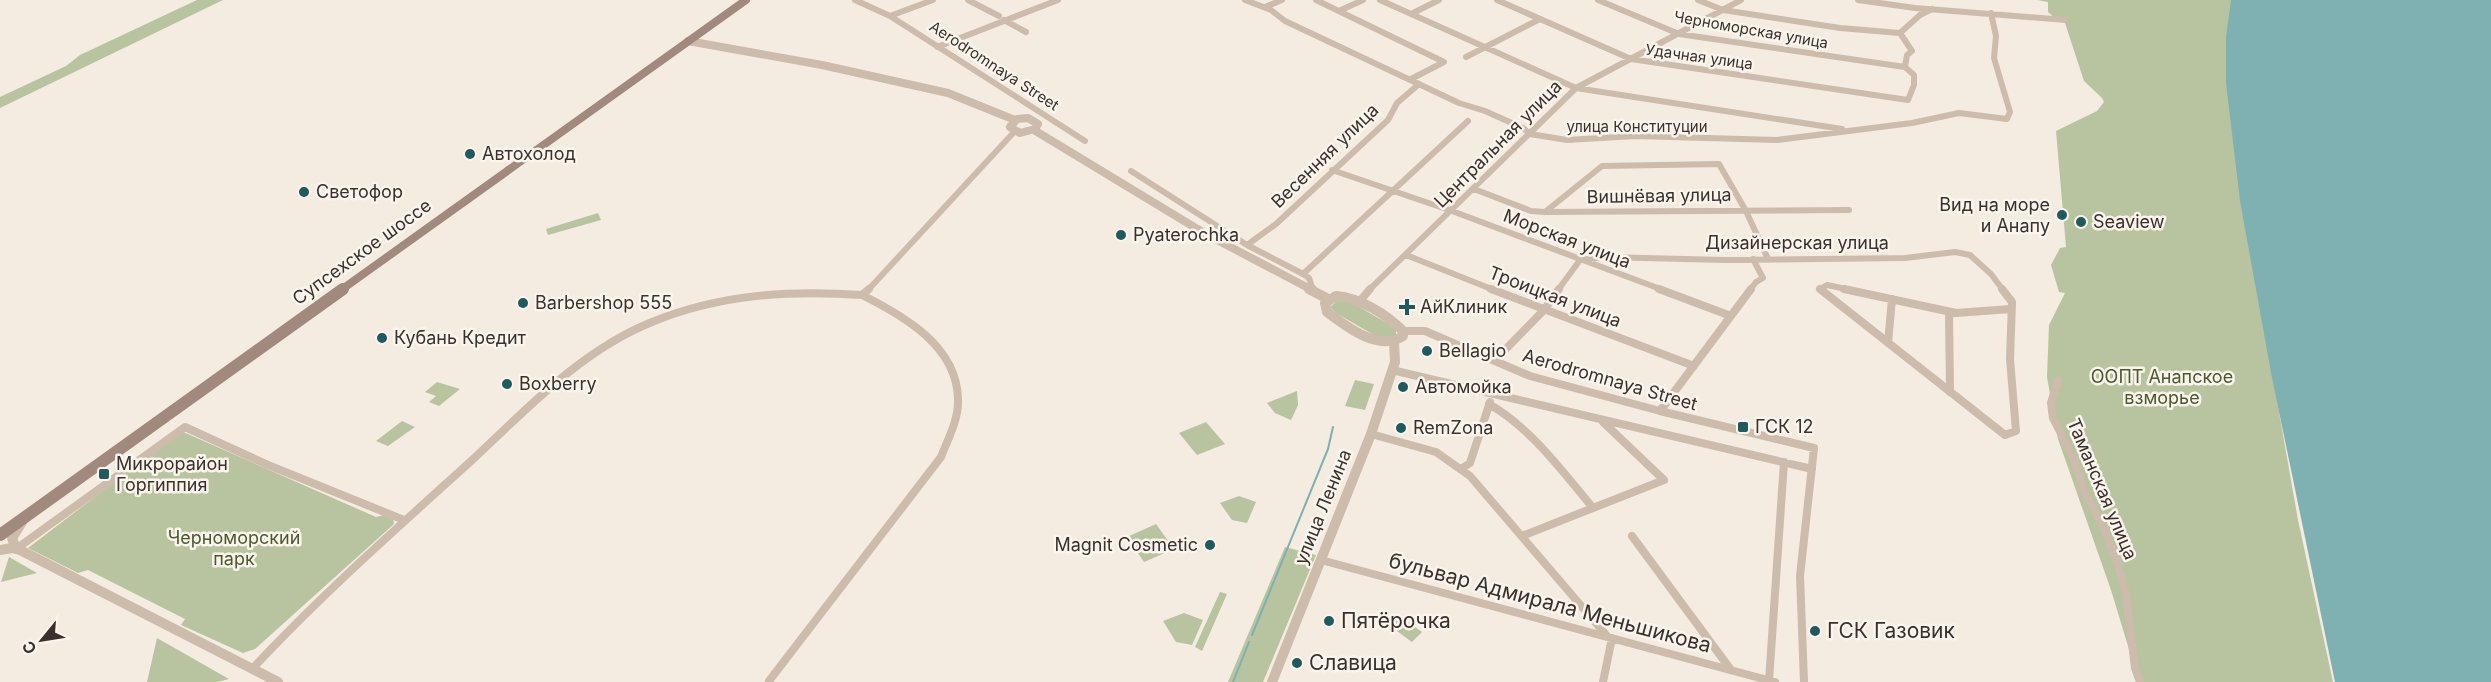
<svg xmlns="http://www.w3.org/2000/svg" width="2491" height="682" font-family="Inter,sans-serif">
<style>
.green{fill:#b8c4a0}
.water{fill:#7fb0b2}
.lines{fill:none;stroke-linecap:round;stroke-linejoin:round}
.stream{stroke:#7fb0b2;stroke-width:2}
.minor-far1{stroke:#cdbbac;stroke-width:6}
.minor{stroke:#cdbbac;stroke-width:8}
.tertiary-far1{stroke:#cdbbac;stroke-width:8}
.tertiary{stroke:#cdbbac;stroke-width:10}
.secondary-far1{stroke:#a18a7d;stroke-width:8}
.secondary{stroke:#a18a7d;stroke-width:12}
.poi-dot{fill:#1f5a5e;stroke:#fbf5ee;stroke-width:2}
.labels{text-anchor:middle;stroke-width:5;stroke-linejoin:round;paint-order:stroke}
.far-street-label{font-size:15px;fill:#3b302b;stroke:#fbf5ee}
.street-label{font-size:18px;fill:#3b302b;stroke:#fbf5ee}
.poi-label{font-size:18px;fill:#3b302b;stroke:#fbf5ee;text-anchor:start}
.park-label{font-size:18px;fill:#4a5a2e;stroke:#fbf5ee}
.near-street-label{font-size:21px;fill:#3b302b;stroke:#fbf5ee}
.near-poi-label{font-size:21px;fill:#3b302b;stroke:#fbf5ee;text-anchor:start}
</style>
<rect width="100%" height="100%" fill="#f4ebe1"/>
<path class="green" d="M197,0H223L0,108V97L66,66L80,55Z
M2037,0H2232L2248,236L2298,520L2333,682H2139L2111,590L2058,439L2047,377L2049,325L2065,293L2059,292L2051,265L2060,248L2066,247L2056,131L2097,111L2104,102L2102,98L2084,81L2064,20L2054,17L2048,12V2Z
M598,213L601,220L548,235L546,229Z
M1338,300L1349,301L1392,326L1396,330V335L1379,338L1336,313L1330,307Z
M1355,380L1374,384L1365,410L1345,406Z
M437,382L460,389L439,406L429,402L436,396L425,392Z
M1297,391L1298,405L1291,420L1275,413L1267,403Z
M402,421L415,427L388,446L376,441Z
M1206,422L1225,444L1197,455L1179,433Z
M181,431L376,517L384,515L393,518L394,524L255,649L243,653L181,625L185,619L88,570L78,573L28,548Z
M1239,496L1256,502L1247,523L1232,520L1220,503Z
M1156,524L1174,549L1144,562L1127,537Z
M1285,547L1316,555L1263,682H1228Z
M9,557L37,573L1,582Z
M1220,592L1227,594L1202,651L1195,647Z
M1184,613L1203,620L1192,645L1176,642L1163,621Z
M1396,614L1422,632L1412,642L1386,623Z
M157,638L229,679L217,682H147Z"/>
<path class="water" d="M2231,0H2491V682H2335L2272,378L2240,201L2226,83V37Z"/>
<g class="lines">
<path class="stream" d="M1252,635L1328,449L1333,427
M1233,682L1249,642"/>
<path class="minor-far1" d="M855,0L890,16L1085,141
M968,0L999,16
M1245,0L1271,10L1285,21L1459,103L1485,111L1523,128L1530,134L1567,140L1635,136L1777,140L1912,123L1959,113L2007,119L2010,112L1994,58L1996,36L1991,13
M1316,0L1444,62L1411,79
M1380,0L1576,88L1842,129
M1497,0L1631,59L1908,100L1914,85V75L1905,67L1907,55L1912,51L1900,33L1920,15L1932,9
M1598,0L1679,34L1905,67
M1698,0L1723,10L1840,28L1900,33
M1858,0L1915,8L2065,20
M1265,7L1282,0
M1339,11L1363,0
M1411,14L1439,0
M890,16L933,0
M1004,20L1026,32
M937,47L1058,0
M1466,57L1538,20
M1332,170L1452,211L1663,290
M1131,171L1247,245L1303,274L1309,278L1313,290
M1474,189L1531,211L1545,212L1849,210
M1545,212L1602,166L1719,164L1746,211L1768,259
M1247,245L1276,224L1388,120L1397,103L1419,84
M1406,255L1494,290
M1580,260L1605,257L1724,260L1905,258L1955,252L1970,255L1991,274L2003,290
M1303,274L1468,121
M868,290L1015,131
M1369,290L1576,88L1741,0
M1558,290L1580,260
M1750,290L1756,282L1763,278L1753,259
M1822,290L1820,289L1827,285L1851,290"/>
<path class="minor" d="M1313,289L1314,292
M1491,289L1694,366
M1659,289L1731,316
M1820,289L2005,435L2016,431L2010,359L2012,302L2002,289
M1844,289L1956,313L2011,309
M1359,302L1370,289
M1949,312L1950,392
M1403,331H1425L1530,376L1660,411L1814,448L1800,576L1804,682
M1888,343L1892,299
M1495,360L1544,310L1559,289
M1392,370L1812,469
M2058,380L2051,403L2053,418L2075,461L2083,490L2102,524L2117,562L2126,594L2135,668L2140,682
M1489,404C1532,429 1562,471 1593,508
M1660,411L1751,289
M1371,434L1436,452L1470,476L1607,636
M1461,469L1470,463L1490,402
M1522,536L1664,480L1603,422
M1632,536L1731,670
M16,549L185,427L268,465L404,520
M1321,560L1775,682
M253,668C321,595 396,529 470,462C526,410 580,351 652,322C720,294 791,290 862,295L869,289
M769,681L941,457C948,439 959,419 958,399C957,346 904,316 862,295
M1769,681L1784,462
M1603,682L1612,638"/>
<path class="tertiary-far1" d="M688,41L822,65L948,93L1015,120
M1028,118L1038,124L1035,129L1020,133L1010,127L1017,119Z
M1034,130L1204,233L1312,290"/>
<path class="tertiary" d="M1309,289L1328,299
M1336,296C1360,298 1386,314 1403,331V336C1378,352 1347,327 1327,312L1325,303Z
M16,549L12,538L22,522
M0,550L12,548L20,550L278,682
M1272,682L1371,434L1395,362L1394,342"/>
<path class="secondary-far1" d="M341,290L746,0"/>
<path class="secondary" d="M0,535L343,289"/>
</g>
<g class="poi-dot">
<circle cx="470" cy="154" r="6"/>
<circle cx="304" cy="192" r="6"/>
<circle cx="2062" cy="215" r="6"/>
<circle cx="2081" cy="222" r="6"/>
<circle cx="1121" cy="235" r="6"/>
<circle cx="523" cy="303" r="6"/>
<path d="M1404 298h6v6h6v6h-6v6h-6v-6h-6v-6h6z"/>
<circle cx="382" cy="338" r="6"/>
<circle cx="1427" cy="351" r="6"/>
<circle cx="507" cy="384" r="6"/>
<circle cx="1403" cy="387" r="6"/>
<rect x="1737" y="421" width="12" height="12" rx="3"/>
<circle cx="1401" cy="428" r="6"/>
<rect x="98" y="468" width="12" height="12" rx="3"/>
<circle cx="1210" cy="545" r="6"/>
<circle cx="1329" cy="621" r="6"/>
<circle cx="1815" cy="631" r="6"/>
<circle cx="1297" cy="663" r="6"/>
</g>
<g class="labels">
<g class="far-street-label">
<text transform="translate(1751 30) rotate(10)" y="5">Черноморская улица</text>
<text transform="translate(1699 57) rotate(8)" y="5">Удачная улица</text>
<text transform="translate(994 66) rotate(33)" y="5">Aerodromnaya Street</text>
<text x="1637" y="132">улица Конституции</text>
</g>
<g class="street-label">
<text transform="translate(1498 144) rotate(-45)" y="6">Центральная улица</text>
<text transform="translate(1325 156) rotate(-44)" y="6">Весенняя улица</text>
<text transform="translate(1659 196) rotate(-1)" y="6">Вишнёвая улица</text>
<text transform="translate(1567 239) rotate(21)" y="6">Морская улица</text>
<text x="1797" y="249">Дизайнерская улица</text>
<text transform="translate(362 252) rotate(-36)" y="6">Супсехское шоссе</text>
<text transform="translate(1555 297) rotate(21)" y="6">Троицкая улица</text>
<text transform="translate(1610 380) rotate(16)" y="6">Aerodromnaya Street</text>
<text transform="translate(2102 489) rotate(67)" y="6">Таманская улица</text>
<text transform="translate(1323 507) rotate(-68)" y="6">улица Ленина</text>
</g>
<g class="poi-label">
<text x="482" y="160">Автохолод</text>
<text x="316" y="198">Светофор</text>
<text x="2050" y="211" text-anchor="end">Вид на море<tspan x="2050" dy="21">и Анапу</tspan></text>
<text x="2093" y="228">Seaview</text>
<text x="1133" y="241">Pyaterochka</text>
<text x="535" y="309">Barbershop 555</text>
<text x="1420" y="313">АйКлиник</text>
<text x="394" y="344">Кубань Кредит</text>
<text x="1439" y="357">Bellagio</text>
<text x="519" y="390">Boxberry</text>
<text x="1415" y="393">Автомойка</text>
<text x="1755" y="433">ГСК 12</text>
<text x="1413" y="434">RemZona</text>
<text x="116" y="470">Микрорайон<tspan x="116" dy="21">Горгиппия</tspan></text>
<text x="1198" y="551" text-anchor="end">Magnit Cosmetic</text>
</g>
<g class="park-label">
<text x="2162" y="383">ООПТ Анапское<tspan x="2162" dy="21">взморье</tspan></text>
<text x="234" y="544">Черноморский<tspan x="234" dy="21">парк</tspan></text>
</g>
<g class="near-street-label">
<text transform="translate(1550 603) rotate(15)" y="7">бульвар Адмирала Меньшикова</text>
</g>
<g class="near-poi-label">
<text x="1341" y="628">Пятёрочка</text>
<text x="1827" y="638">ГСК Газовик</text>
<text x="1309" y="670">Славица</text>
</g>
</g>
<g transform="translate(42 640) rotate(240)" stroke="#fbf5ee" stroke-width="4.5" paint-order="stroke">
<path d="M0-4.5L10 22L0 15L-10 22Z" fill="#3b302b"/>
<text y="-9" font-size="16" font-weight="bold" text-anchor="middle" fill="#3b302b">С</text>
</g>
</svg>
